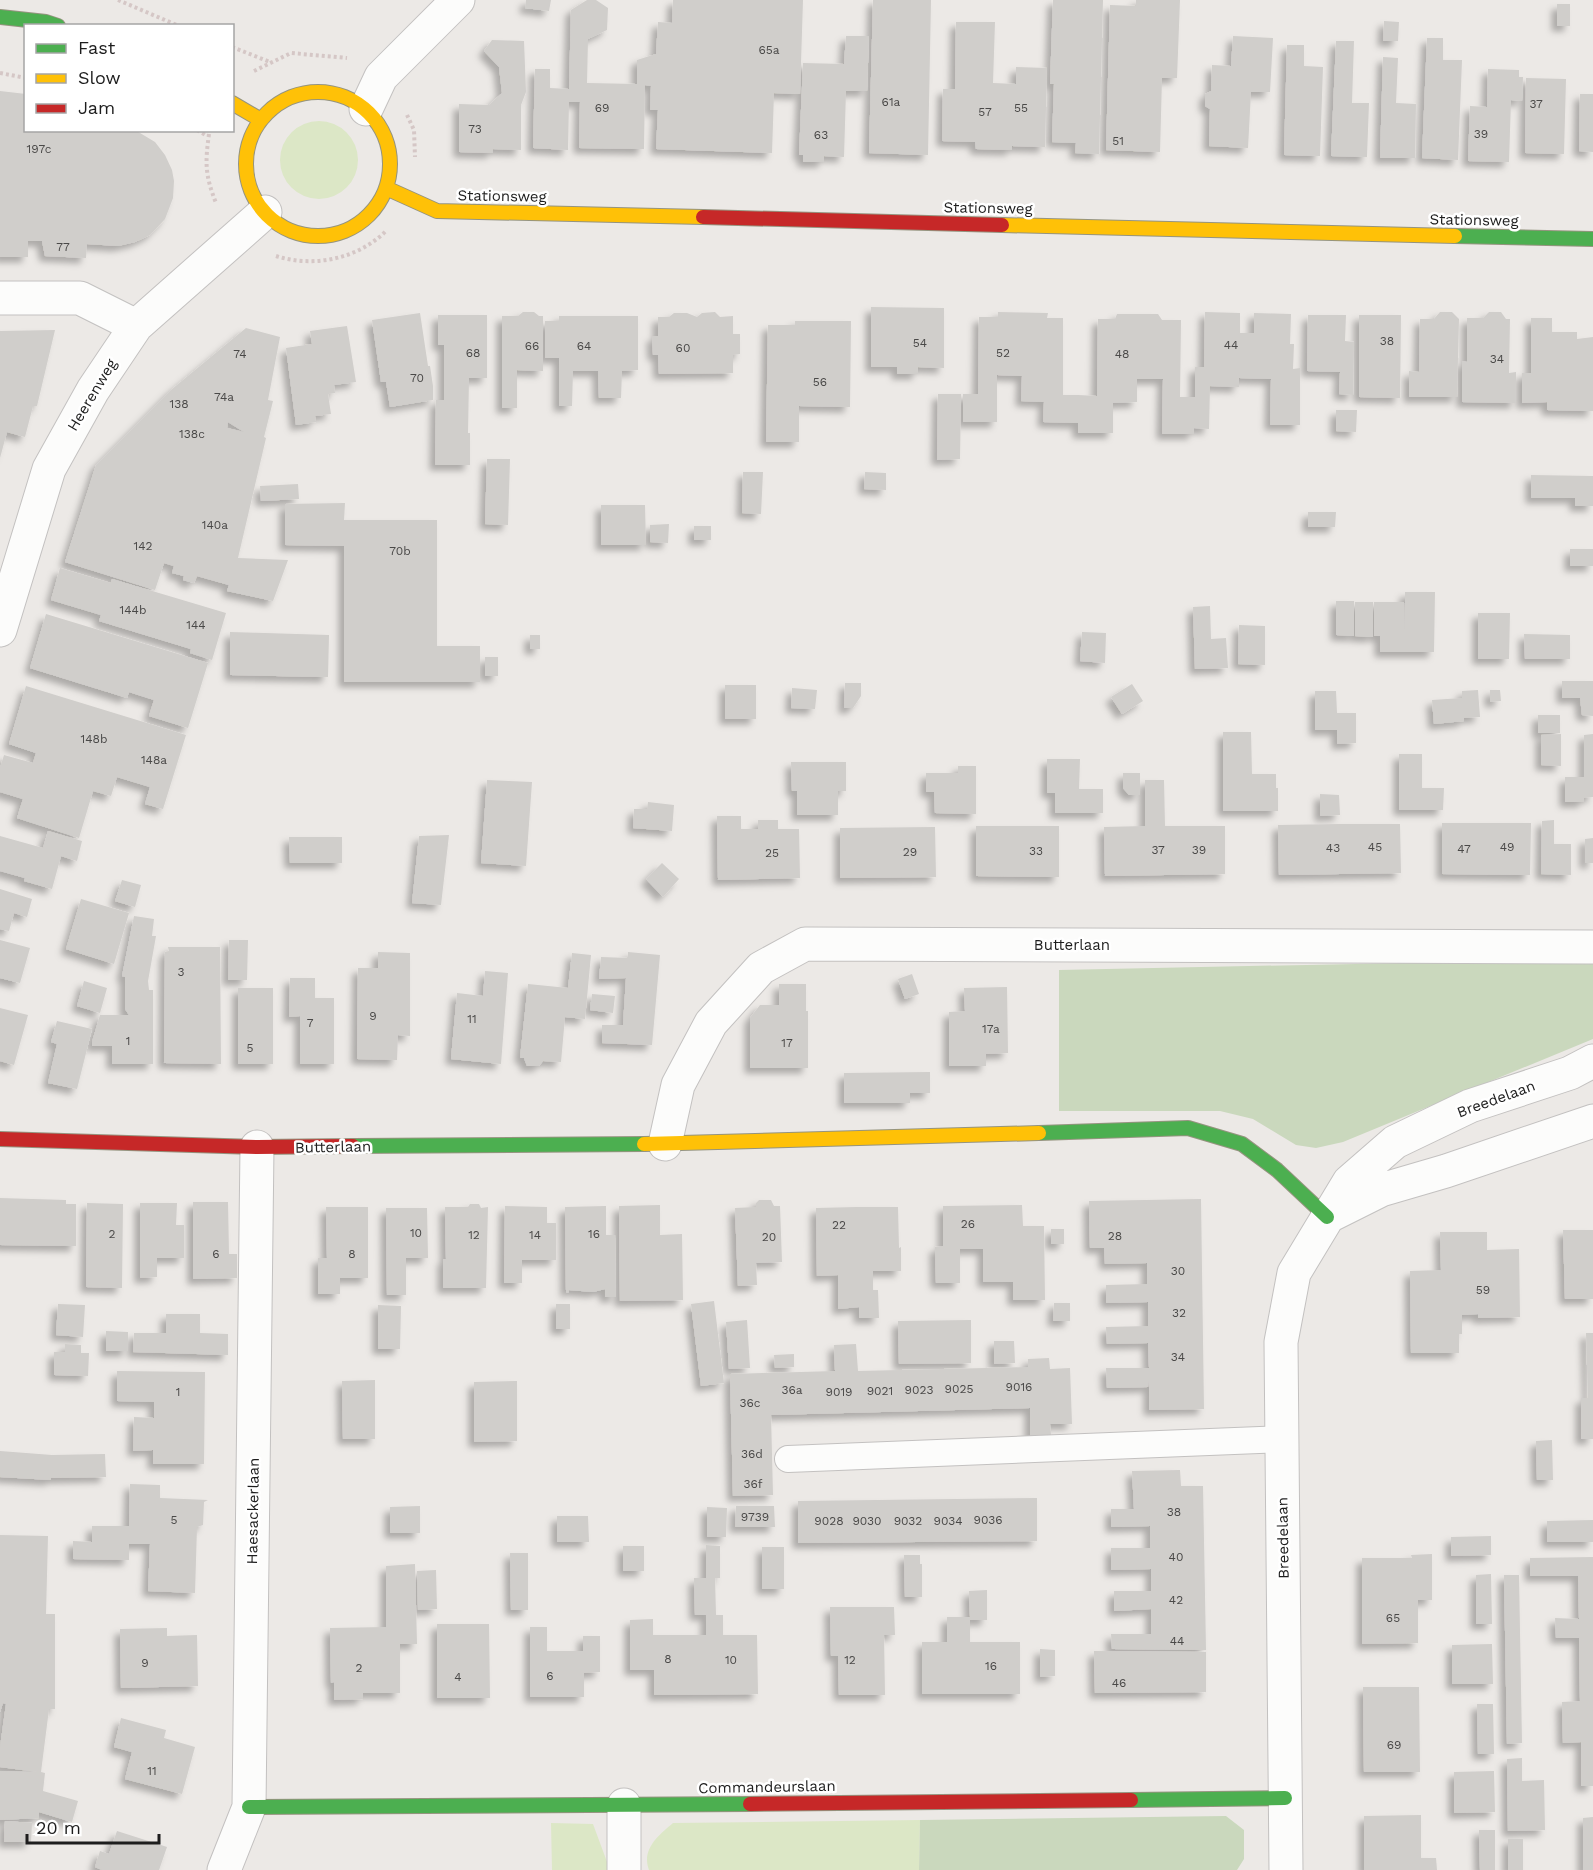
<svg xmlns="http://www.w3.org/2000/svg" width="1593" height="1870" font-family="'Work Sans',sans-serif">
<style>
.grass{fill:#dce7c6}
.forest{fill:#cad8bd}
.building{fill:#d0cecb;fill-rule:evenodd;filter:url(#shadow)}
.lines{fill:none;stroke-linecap:round;stroke-linejoin:round}
.lane-casing{stroke:#c3c1c0;stroke-width:28}
.street-casing{stroke:#c3c1c0;stroke-width:35}
.fast-casing{stroke:#95947f;stroke-width:16}
.slow-casing{stroke:#95947f;stroke-width:16}
.jam-casing{stroke:#95947f;stroke-width:16}
.path{stroke:#d5c7c6;stroke-width:4;stroke-dasharray:3 3;stroke-linecap:butt}
.lane{stroke:#fcfcfb;stroke-width:26}
.street{stroke:#fcfcfb;stroke-width:33}
.fast{stroke:#4caf50;stroke-width:14}
.slow{stroke:#ffc107;stroke-width:14}
.jam{stroke:#c62828;stroke-width:14}
.labels{text-anchor:middle;stroke-width:5;stroke-linejoin:round;paint-order:stroke}
.number-label{font-size:12px;fill:#4a4948}
.street-label{font-size:15px;fill:#1d1d1d;stroke:#fff}
</style>
<defs>
<filter id="shadow"><feDropShadow dx="-5.5" dy="5.5" stdDeviation="3" flood-color="#0004"/></filter>
</defs>
<rect width="100%" height="100%" fill="#ece9e6"/>
<path class="grass" d="M280 160a39 39 0 1 1 78 0a39 39 0 1 1-78 0Z
M920,1820L919,1870H649C641,1849 659,1835 673,1823Z
M551,1823L593,1824L610,1870H552Z"/>
<path class="forest" d="M1593,959V1039L1343,1142L1316,1148L1296,1145L1253,1119L1220,1111H1059V970Z
M1226,1816L1244,1830V1859L1237,1870H919L920,1820Z"/>
<path class="building" d="M526,0H551L549,11L525,8Z
M587,0H596L608,8L607,30L588,39L587,83L637,84V60L656,54L658,22L672,23L673,0H803L800,94L774,93L772,153L656,149L658,110H650L651,86L645,85L644,149L579,148L580,102H569L568,150L533,148L535,69H550V88L569,89L571,10Z
M873,0H931L928,155L869,153Z
M1053,0H1103L1099,154L1075,153L1076,143L1052,142L1054,84H1050Z
M1136,0H1180L1177,78H1162L1160,152L1106,150L1110,5L1136,6Z
M1557,4H1570V26H1557Z
M1384,21L1399,22L1398,41H1383Z
M956,22H995L993,83L1016,84V67L1047,68L1045,147L1012,146V150L976,149L975,142L942,141L943,89H955Z
M846,36H869L867,91H846L844,157L824,156V162H803V155H799L803,63L844,64Z
M1233,36L1273,38L1270,92H1251L1248,148L1209,146L1210,109L1205,106V94L1211,91L1212,65L1231,66Z
M1427,38H1443V60H1462L1458,160L1422,158Z
M492,40L524,41L526,92L521,105V150L493,149L492,153L459,152V104L489,105L502,93L499,67L484,51Z
M1336,41H1354L1352,103H1369L1367,157L1331,156Z
M1287,45H1304V66L1323,67L1320,156L1284,155Z
M1383,57L1398,58L1396,103L1416,104L1415,158H1380Z
M1488,69L1519,70V77H1523L1522,101L1511,100L1509,162L1468,161L1470,106L1487,107Z
M1526,78L1566,79L1564,154L1525,153Z
M0,91L26,94V130H135L155,142L165,155L172,170L174,181L173,198L165,219L150,235L135,242L118,246L87,244L86,258L45,256L42,241H28V257H0Z
M1580,94H1593V152L1579,151Z
M871,307L944,308V368L918,367V374H897V367H871Z
M523,312H534L539,316H543V371L517,370V408H502V316H518Z
M715,312L720,317L733,316V334H740V354L733,355V373L659,374L658,355H653L652,336H658V317H669L674,313H687L697,317L702,313Z
M998,312L1048,313L1047,318H1063V395H1078L1097,396L1098,319H1115L1117,314H1158L1162,320H1181L1180,397H1195V367H1204L1205,312L1240,313V333H1254V313L1291,314L1290,344H1294L1293,369L1300,368V425H1270L1271,379L1239,378V387L1210,386L1209,429L1194,428V434H1162L1163,379H1137V402L1113,403V433H1078V423L1043,422L1044,402L1021,401L1022,376L997,375V422H963V394H978L979,317H998Z
M1440,312H1452L1459,319L1457,397H1409V371L1419,372L1420,319H1434Z
M1489,312H1501L1506,319H1510L1509,373L1516,372V403L1462,402V361L1467,362V318H1483Z
M420,313L428,366H430L433,386V400L390,407L386,382H381L372,320Z
M438,315H487V378H469L468,433H470V465H435L436,400H444V345H438Z
M1308,315H1346L1345,341L1354,342L1353,395L1339,394L1340,372L1307,371Z
M1359,315H1401L1400,398L1359,397Z
M559,316H638V370L622,371L621,398H599L598,371H573L572,406H559V358H545V321H559Z
M1531,318H1552V332H1577V339L1593,337V411L1547,410V402L1522,403V373H1531Z
M795,321H851L850,407L799,406V442H766L768,325H795Z
M347,326L356,382L334,385L335,393L328,394L331,414L315,416L316,422L296,425L286,348L312,344L310,331Z
M246,328L280,337L268,400L273,401L264,437L266,438L238,558L288,560L273,601L227,591L229,585L197,576L194,583L183,580L184,576L172,573L174,566L164,563L155,590L65,562L96,465L171,390ZM228,422L244,432L227,428Z
M55,330L37,406H33L25,437L7,432L0,458V331Z
M938,394H961L960,459L937,460Z
M1336,410H1357L1356,432L1336,431Z
M487,459H510L508,525L485,524Z
M743,472H763L761,514L742,513Z
M865,472L886,473V490L864,489Z
M1531,475L1593,476V506H1575V498H1531Z
M298,484L299,499L261,501L260,486Z
M345,503L344,520H437V646H480V682H344V546L285,545V504Z
M601,505H645L646,545H601Z
M1308,512H1336L1335,527H1308Z
M669,524L668,543L650,542V525Z
M694,526H711V540H694Z
M1570,549H1593V566H1570Z
M60,568L111,583L112,579L226,613L212,660L190,653L191,649L99,621L101,615L51,600Z
M1405,592H1435L1434,652H1380V636H1374V602H1404L1405,630Z
M1336,601H1354V636L1336,635Z
M1355,602H1373V637L1355,636Z
M1210,606L1211,639L1226,638L1228,668L1195,669L1193,607Z
M1478,613H1510L1509,659H1478Z
M46,614L208,663L188,728L149,716L154,700L129,692L127,698L30,668Z
M1239,625L1265,626V665L1238,664Z
M230,632L329,635L328,677L230,675Z
M1082,632L1106,633L1105,663L1080,661Z
M1524,634L1570,635V659H1525Z
M530,635H540V649H530Z
M485,657H498V676H485Z
M1562,681H1593V716L1582,715L1580,698H1562Z
M845,683H861V696L853,708H844Z
M1132,684L1143,701L1122,714L1111,697Z
M725,685H756V719H725Z
M26,686L186,735L163,809L145,804L150,787L117,777L111,796L93,791L79,838L17,818L23,799L0,792V768L4,755L33,763L36,753L9,744Z
M792,688L817,690L815,709L791,708Z
M1478,690L1480,717L1464,718V721L1434,724L1432,700L1462,698V691Z
M1490,690H1500L1501,701L1490,702Z
M1315,691H1336L1337,713H1356V743L1337,744V730H1315Z
M1538,715H1560V733H1538Z
M1223,732H1251L1252,774H1276V788H1278V811H1223Z
M1561,734V766L1541,765V735Z
M1593,734V797L1584,798V802H1565V777H1584V735Z
M1399,754H1422V788H1444L1443,810H1399Z
M1047,759H1080L1079,789H1103V813H1055V793H1047Z
M791,762H846V791H838V815H797V791H792Z
M958,766H976V814L935,813L934,792H926V773H958Z
M1123,773H1140V795H1129L1123,788Z
M487,780L532,782L526,866L481,863Z
M1145,780H1164L1165,826H1225V874L1105,876L1104,827L1145,826Z
M1320,794L1339,795L1340,815L1320,816Z
M648,802L674,805L672,831L633,828L634,809H647Z
M717,816H741V829H758V820H778V829H799L800,878L718,880Z
M1554,820V844H1571V875L1541,874L1542,821Z
M1442,823H1531L1530,875L1442,874Z
M1340,824H1400L1401,873L1279,875L1278,825Z
M976,826H1059V877L976,876Z
M935,827L936,877L840,878V828Z
M48,831L82,841L77,861L61,856L52,889L24,881L25,878L0,871V836L43,848Z
M449,835L441,905L412,903L419,836Z
M289,837H342V863H290Z
M1593,838V863H1585V839Z
M662,863L679,879L663,897L646,879Z
M122,880L141,885L135,907L115,901Z
M0,889L32,899L27,917L14,913L9,931L0,929Z
M81,899L129,913L114,964L66,949Z
M134,916L154,919L152,936H156L148,981L149,990H153V1064H112V1046H92V1042L100,1015H129L125,1009V977L122,976Z
M0,940L30,948L20,983L0,978Z
M229,940H248L247,980H228Z
M168,947H220L221,1064L164,1063L165,952L169,951Z
M378,952L410,953V1036L398,1035L397,1060L357,1059L358,968H378Z
M628,952L660,955L652,1045L602,1043V1025H623L626,978L599,979L601,957L628,958Z
M572,953L591,955L585,1019L565,1017L561,1062L543,1061L539,1066H527L524,1058H520L528,984L568,988Z
M485,971L508,973L501,1064L451,1059L457,993L483,996Z
M912,974L919,994L905,999L898,979Z
M290,978H315V998H334V1064H300V1016L289,1017Z
M84,981L107,988L100,1013L77,1006Z
M779,984H806V1011H808V1068H750V1018L760,1005H779Z
M1007,987L1008,1053L986,1054V1066H949V1012L965,1011L964,988Z
M238,988H273V1064H238Z
M592,994L615,996L613,1013L590,1010Z
M0,1008L28,1015L14,1065L0,1061Z
M57,1021L92,1029L77,1089L48,1083L57,1044L51,1042Z
M930,1072V1093H910V1103H844V1073Z
M0,1198L66,1200V1204H76V1246L0,1245Z
M1201,1199L1204,1409L1149,1410V1381L1148,1387L1107,1388L1106,1368H1149L1148,1343L1107,1344L1106,1327L1148,1326V1302L1106,1303V1285L1147,1284V1263L1105,1264L1104,1248H1090L1089,1201Z
M759,1200H771L774,1206H780L782,1262L756,1263L757,1285L738,1286L735,1208L756,1207V1203Z
M193,1202H228L229,1254H237V1278L193,1279Z
M87,1203L123,1204L122,1288L86,1287Z
M140,1203H177L176,1225H184V1258H157V1277L140,1278Z
M470,1204H479L481,1208L488,1207L486,1288H443V1259H446L445,1207H468Z
M660,1205V1235L682,1234L683,1300L620,1301L619,1206Z
M1022,1205L1023,1226H1044L1045,1300H1013V1282H983V1249H960V1283H936L935,1247L943,1246V1206Z
M505,1206L547,1207V1223H556V1260H522V1283H504Z
M606,1206V1235H615L616,1297H605V1289L593,1292L569,1290L568,1293L566,1292L565,1207Z
M326,1207H368V1278H340V1294H318V1258H327Z
M857,1207H898L899,1248L901,1247V1271H873V1290H878L879,1318H859V1307L838,1309V1275L817,1276L816,1208Z
M386,1208H427L428,1258H406V1295H387Z
M1051,1229H1064V1244H1051Z
M1563,1230H1593V1299H1565Z
M1440,1232H1487V1250L1519,1249L1520,1317L1478,1318V1314L1462,1315V1334H1459V1353H1411L1410,1271L1441,1270Z
M714,1301L724,1383L701,1386L691,1304Z
M1054,1303H1070V1321H1053Z
M58,1304L85,1305L83,1337L56,1335Z
M556,1304H570V1329H556Z
M378,1305L401,1306L400,1349H378Z
M166,1314H200V1333L228,1334V1355L133,1352L134,1333H166Z
M747,1320L750,1368L729,1369L726,1322Z
M971,1320V1363L899,1364L898,1321Z
M106,1331L128,1332V1351H106Z
M1586,1333H1593V1439H1581V1398H1588Z
M994,1341H1014L1015,1363L994,1364Z
M65,1344L81,1345V1353H89L88,1376L54,1375V1352H65Z
M856,1344L858,1371L1028,1367V1359L1049,1358L1050,1369L1070,1368L1072,1424H1050L1051,1435L1030,1436V1408L771,1415L773,1495L733,1496L730,1374L835,1371L834,1345Z
M794,1354V1367L775,1368L774,1355Z
M117,1371L205,1372L204,1464H153V1450L133,1451L134,1417L154,1418V1402L117,1401Z
M375,1380V1439H343L342,1381Z
M517,1381V1441L474,1442V1382Z
M1552,1440L1553,1480H1537L1536,1441Z
M0,1451L52,1455L105,1454L106,1477L51,1478V1480L0,1477Z
M1180,1470L1181,1486H1203L1206,1650L1112,1649L1111,1634H1151V1609L1114,1611V1591H1151V1569L1111,1570V1548H1150V1526L1111,1527V1509H1134L1132,1471Z
M130,1484L160,1485V1498L208,1500L204,1502L203,1525L197,1527L195,1593L148,1591L150,1544H129V1560L73,1559V1541L92,1542V1526H129Z
M1037,1498V1541L798,1543V1501Z
M420,1506V1533H390V1507Z
M736,1506H774L775,1527H735Z
M707,1507L727,1508L726,1537H707Z
M557,1516H588L589,1542H557Z
M1593,1520V1542H1547V1521Z
M0,1535L48,1536L46,1614H55V1709H49L41,1772L45,1773L43,1791L78,1801L72,1822L39,1812V1818L0,1820V1771L37,1772L0,1767V1747L6,1704L3,1703L0,1712Z
M1491,1536V1555L1451,1556V1537Z
M706,1545L720,1546V1578H715L716,1615H723V1635H757L758,1694L654,1695V1670H630V1620L653,1619V1635H706V1615H695L694,1578H706Z
M623,1546H644V1571H623Z
M762,1547H784V1589H762Z
M510,1553H528V1610H511Z
M1432,1554V1600H1418V1643L1362,1644V1558H1412L1411,1555Z
M904,1555H920V1564H922V1597H905Z
M1593,1557V1786H1581V1742L1563,1743L1562,1702L1580,1701L1579,1638H1556L1555,1618L1579,1619L1578,1576H1530V1558Z
M415,1564L417,1644H400V1693H363V1699L334,1700V1682L331,1683L330,1628L386,1627V1566Z
M436,1570L437,1609L418,1610L417,1571Z
M1491,1574L1492,1624H1476V1575Z
M1504,1575H1519L1522,1743L1507,1744Z
M987,1590V1620H970V1642H1020V1694H922V1642H947V1617H970L969,1591Z
M830,1607H894L895,1635H884L885,1695H839L838,1656H831Z
M437,1624H489L490,1698H437Z
M530,1627H547V1651H583V1636H600V1672L584,1673V1697H530Z
M167,1628V1636L197,1635L198,1686L121,1688L120,1629Z
M1492,1644L1493,1684H1452V1645Z
M1040,1649L1055,1650V1676L1040,1677Z
M1094,1651L1206,1652V1692L1095,1693Z
M1363,1687H1419L1420,1772H1364Z
M1477,1704H1493L1494,1754H1478Z
M121,1718L166,1730L164,1738L195,1747L182,1794L125,1779L132,1752L114,1747Z
M1522,1758V1781L1544,1780L1545,1830L1508,1831L1507,1759Z
M1494,1771L1495,1812L1454,1813V1772Z
M1421,1815V1858H1436L1437,1870H1364V1816Z
M1593,1817V1870H1583V1818Z
M5,1821L32,1823L31,1842H4Z
M1479,1830H1495V1870H1480Z
M117,1831L167,1847L159,1870H102L95,1867L100,1851L109,1854Z
M1508,1839H1523V1870H1508Z"/>
<g class="lines">
<defs>
<path id="lane" d="M788,1459L1282,1439"/>
<path id="street" d="M366,109L381,77L458,0
M0,298H80L136,326
M0,630L49,469L93,390L136,326L265,212
M665,1144L678,1085L711,1023L761,968L805,944L1593,947
M1327,1217L1381,1190L1446,1171L1593,1121
M624,1805V1870
M224,1870L249,1807L257,1147
M1286,1870L1281,1342L1294,1273L1349,1182L1395,1142L1470,1106L1570,1073L1593,1061"/>
<path id="fast" d="M0,17L46,22L58,26
M1455,236L1593,239
M1039,1133L1188,1128L1242,1144L1277,1170L1327,1217
M353,1146L644,1144
M1131,1800L1285,1798
M249,1807L750,1804"/>
<path id="slow" d="M246 164a72 72 0 1 1 144 0a72 72 0 1 1-144 0Z
M232,103L261,120
M386,188L437,211L703,217
M1002,225L1455,236
M644,1144L1039,1133"/>
<path id="jam" d="M703,217L1002,225
M0,1139L257,1147L353,1146
M750,1804L1131,1800"/>
</defs>
<use href="#lane" class="lane-casing"/>
<use href="#street" class="street-casing"/>
<use href="#fast" class="fast-casing"/>
<use href="#slow" class="slow-casing"/>
<use href="#jam" class="jam-casing"/>
<path class="path" d="M118,0L179,26
M232,47L270,62
M254,71L291,53L347,58
M0,73L26,78
M407,115L414,130L415,157
M197,130L207,136
M209,134C205,163 205,175 216,203
M276,256C313,268 358,259 386,231"/>
<use href="#lane" class="lane"/>
<use href="#street" class="street"/>
<use href="#fast" class="fast"/>
<use href="#slow" class="slow"/>
<use href="#jam" class="jam"/>
</g>
<g class="labels">
<g class="number-label">
<text x="769" y="54">65a</text>
<text x="891" y="106">61a</text>
<text x="1536" y="108">37</text>
<text x="602" y="112">69</text>
<text x="1021" y="112">55</text>
<text x="985" y="116">57</text>
<text x="475" y="133">73</text>
<text x="1481" y="138">39</text>
<text x="821" y="139">63</text>
<text x="1118" y="145">51</text>
<text x="39" y="153">197c</text>
<text x="63" y="251">77</text>
<text x="1387" y="345">38</text>
<text x="920" y="347">54</text>
<text x="1231" y="349">44</text>
<text x="532" y="350">66</text>
<text x="584" y="350">64</text>
<text x="683" y="352">60</text>
<text x="473" y="357">68</text>
<text x="1003" y="357">52</text>
<text x="240" y="358">74</text>
<text x="1122" y="358">48</text>
<text x="1497" y="363">34</text>
<text x="417" y="382">70</text>
<text x="820" y="386">56</text>
<text x="224" y="401">74a</text>
<text x="179" y="408">138</text>
<text x="192" y="438">138c</text>
<text x="215" y="529">140a</text>
<text x="143" y="550">142</text>
<text x="400" y="555">70b</text>
<text x="133" y="614">144b</text>
<text x="196" y="629">144</text>
<text x="94" y="743">148b</text>
<text x="154" y="764">148a</text>
<text x="1375" y="851">45</text>
<text x="1507" y="851">49</text>
<text x="1333" y="852">43</text>
<text x="1464" y="853">47</text>
<text x="1158" y="854">37</text>
<text x="1199" y="854">39</text>
<text x="1036" y="855">33</text>
<text x="910" y="856">29</text>
<text x="772" y="857">25</text>
<text x="181" y="976">3</text>
<text x="373" y="1020">9</text>
<text x="472" y="1023">11</text>
<text x="310" y="1027">7</text>
<text x="991" y="1033">17a</text>
<text x="128" y="1045">1</text>
<text x="787" y="1047">17</text>
<text x="250" y="1052">5</text>
<text x="968" y="1228">26</text>
<text x="839" y="1229">22</text>
<text x="416" y="1237">10</text>
<text x="112" y="1238">2</text>
<text x="594" y="1238">16</text>
<text x="474" y="1239">12</text>
<text x="535" y="1239">14</text>
<text x="1115" y="1240">28</text>
<text x="769" y="1241">20</text>
<text x="216" y="1258">6</text>
<text x="352" y="1258">8</text>
<text x="1178" y="1275">30</text>
<text x="1483" y="1294">59</text>
<text x="1179" y="1317">32</text>
<text x="1178" y="1361">34</text>
<text x="1019" y="1391">9016</text>
<text x="959" y="1393">9025</text>
<text x="792" y="1394">36a</text>
<text x="919" y="1394">9023</text>
<text x="880" y="1395">9021</text>
<text x="178" y="1396">1</text>
<text x="839" y="1396">9019</text>
<text x="750" y="1407">36c</text>
<text x="752" y="1458">36d</text>
<text x="753" y="1488">36f</text>
<text x="1174" y="1516">38</text>
<text x="755" y="1521">9739</text>
<text x="174" y="1524">5</text>
<text x="988" y="1524">9036</text>
<text x="829" y="1525">9028</text>
<text x="867" y="1525">9030</text>
<text x="908" y="1525">9032</text>
<text x="948" y="1525">9034</text>
<text x="1176" y="1561">40</text>
<text x="1176" y="1604">42</text>
<text x="1393" y="1622">65</text>
<text x="1177" y="1645">44</text>
<text x="668" y="1663">8</text>
<text x="731" y="1664">10</text>
<text x="850" y="1664">12</text>
<text x="145" y="1667">9</text>
<text x="991" y="1670">16</text>
<text x="359" y="1672">2</text>
<text x="550" y="1680">6</text>
<text x="458" y="1681">4</text>
<text x="1119" y="1687">46</text>
<text x="1394" y="1749">69</text>
<text x="152" y="1775">11</text>
</g>
<g class="street-label">
<text transform="translate(502 196) rotate(1)" y="5">Stationsweg</text>
<text transform="translate(988 208) rotate(1)" y="5">Stationsweg</text>
<text transform="translate(1474 220) rotate(1)" y="5">Stationsweg</text>
<text transform="translate(92 395) rotate(-59)" y="5">Heerenweg</text>
<text x="1072" y="950">Butterlaan</text>
<text transform="translate(1496 1099) rotate(-20)" y="5">Breedelaan</text>
<text transform="translate(333 1147) rotate(-1)" y="5">Butterlaan</text>
<text transform="translate(253 1511) rotate(-89)" y="5">Haesackerlaan</text>
<text transform="translate(1283 1538) rotate(-91)" y="5">Breedelaan</text>
<text transform="translate(767 1787) rotate(-1)" y="5">Commandeurslaan</text>
</g>
</g>
<rect x="24" y="24" width="210" height="108" fill="#ffffff" stroke="#a5a5a5" stroke-width="1.5"/>
<rect x="36" y="44" width="30" height="9" fill="#4caf50" stroke="#a5a5a5" stroke-width="1.5"/>
<text x="78" y="54" font-size="18" fill="#1d1d1d">Fast</text>
<rect x="36" y="74" width="30" height="9" fill="#ffc107" stroke="#a5a5a5" stroke-width="1.5"/>
<text x="78" y="84" font-size="18" fill="#1d1d1d">Slow</text>
<rect x="36" y="104" width="30" height="9" fill="#c62828" stroke="#a5a5a5" stroke-width="1.5"/>
<text x="78" y="114" font-size="18" fill="#1d1d1d">Jam</text>
<path d="M27 1834v9h132v-9" fill="none" stroke="#1d1d1d" stroke-width="3"/>
<text x="36" y="1834" font-size="18" fill="#1d1d1d" stroke="#ffffff" stroke-width="4.5" paint-order="stroke">20 m</text>
</svg>
